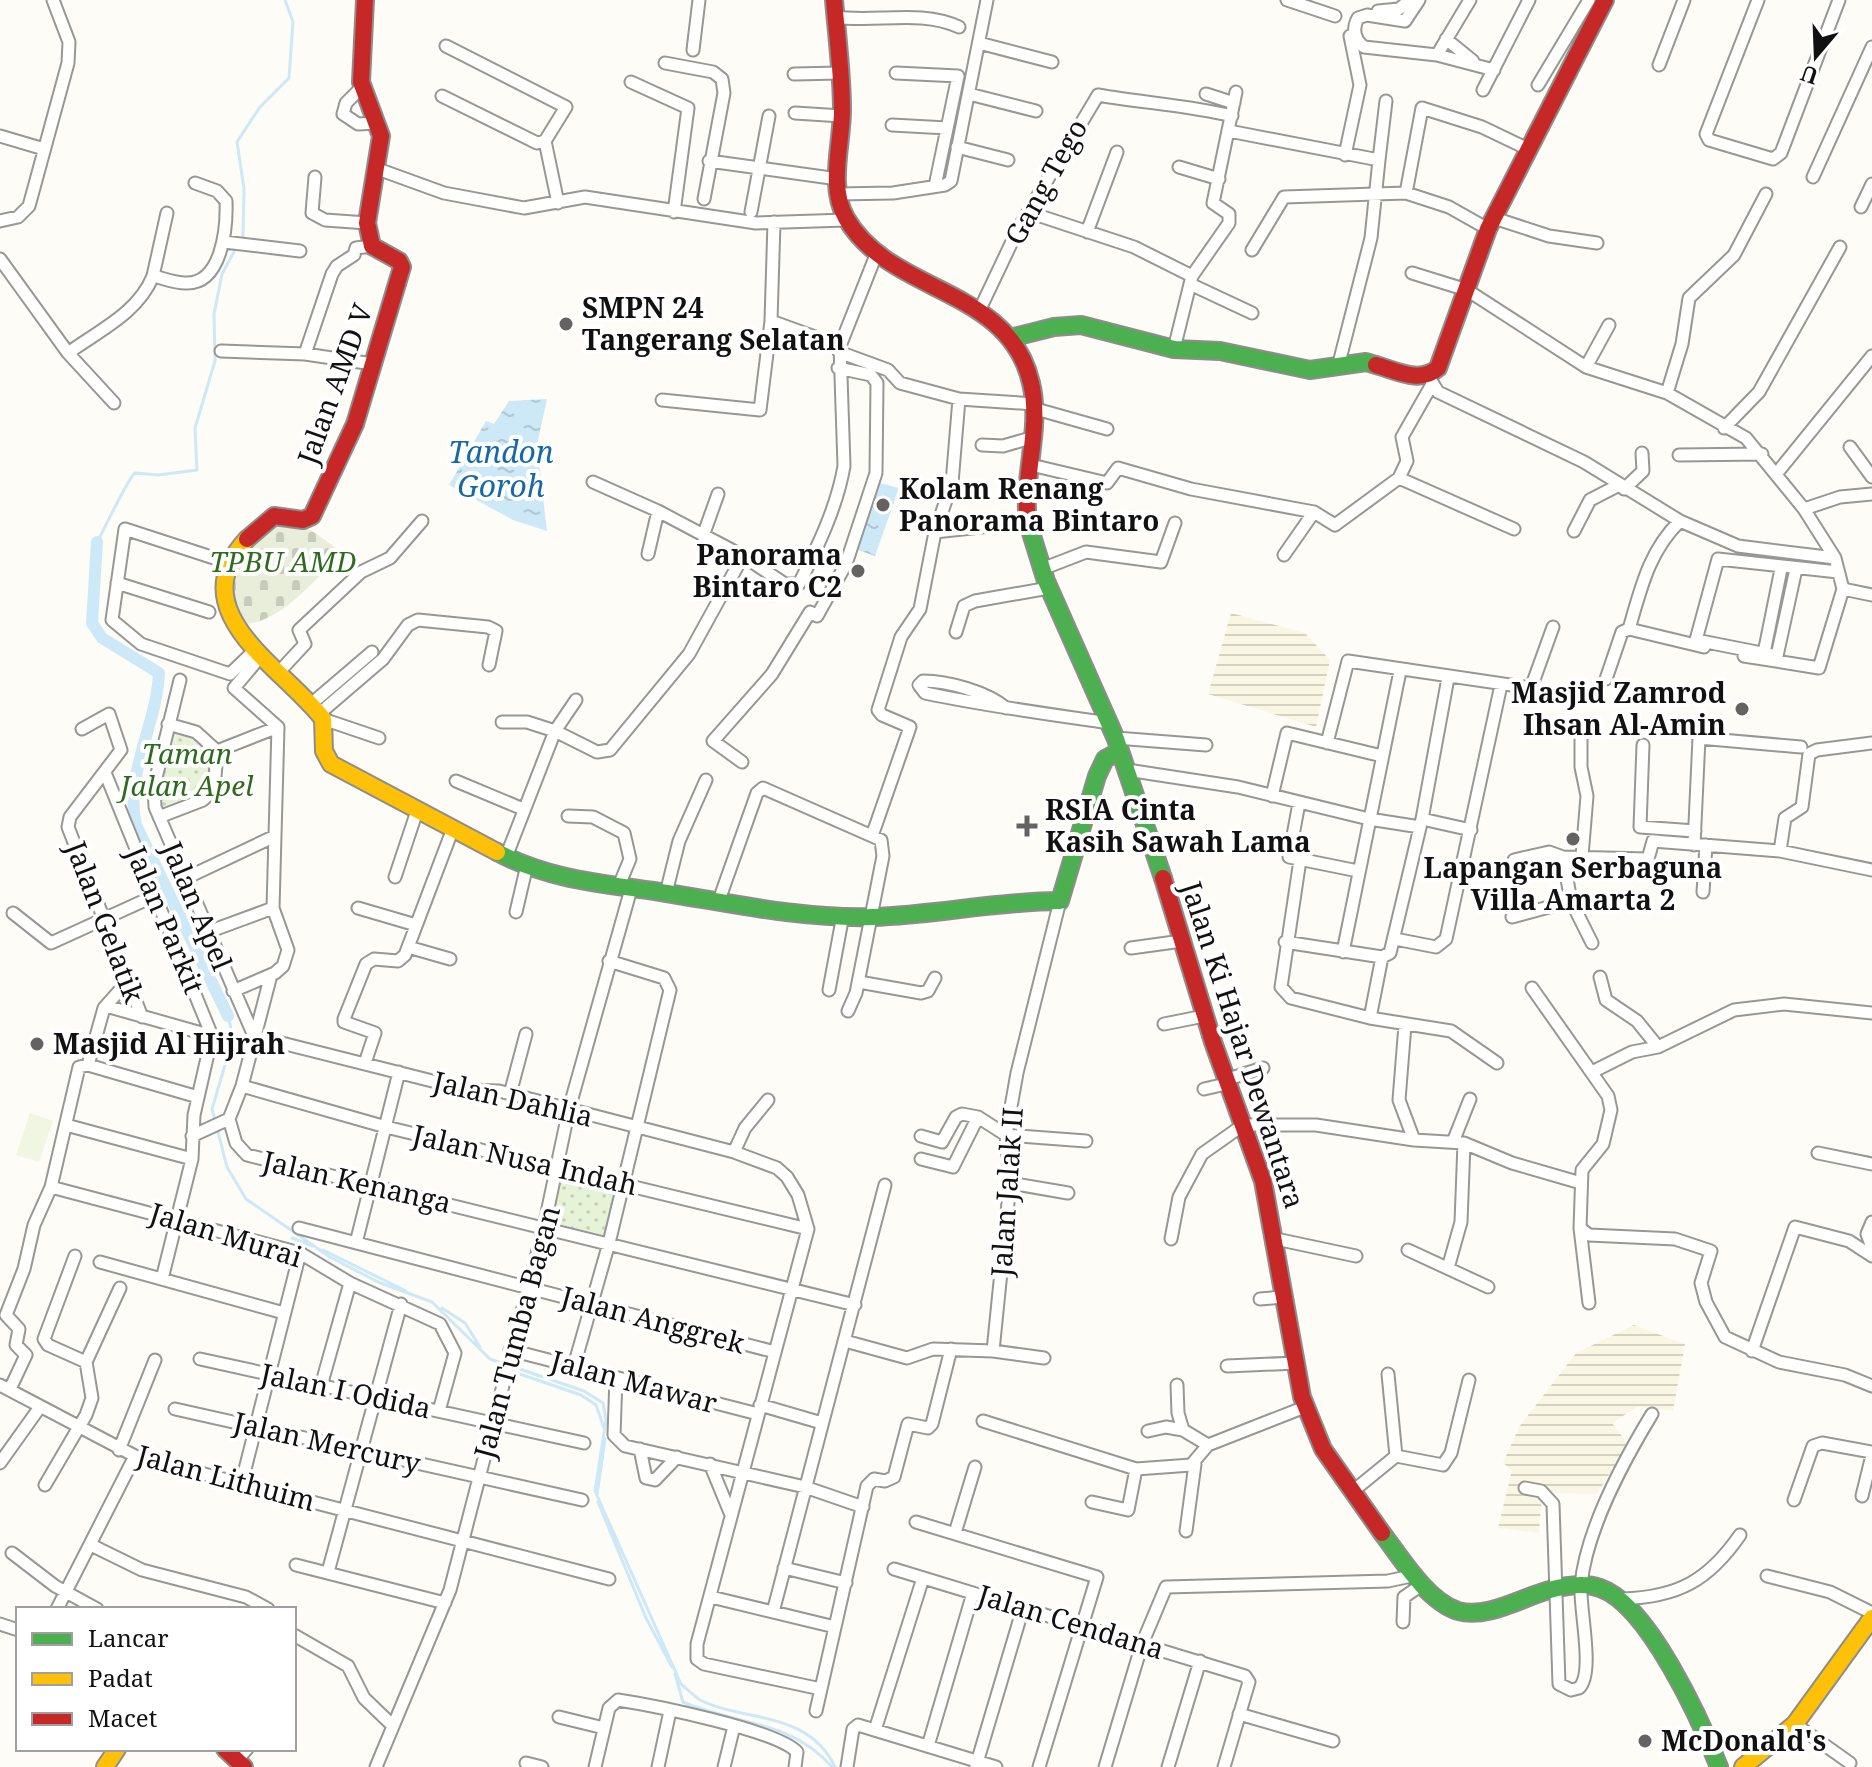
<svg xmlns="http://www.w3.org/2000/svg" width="1872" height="1767" font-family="'Noto Serif',serif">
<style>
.farmland{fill:url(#farmland-rules)}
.green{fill:url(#green-dots)}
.cemetery{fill:url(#cemetery-stones)}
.pitch{fill:#f0f6e1}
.water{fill:url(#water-ripples)}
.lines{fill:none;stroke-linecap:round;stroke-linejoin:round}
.stream{stroke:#cde8f7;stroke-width:3}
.canal{stroke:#cde8f7;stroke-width:12}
.street-casing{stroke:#979795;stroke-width:15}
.fast-casing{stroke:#8e8d8b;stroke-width:20}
.slow-casing{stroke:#8e8d8b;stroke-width:20}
.jam-casing{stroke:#8e8d8b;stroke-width:20}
.street{stroke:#fffffe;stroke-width:11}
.fast{stroke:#4caf50;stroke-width:16}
.slow{stroke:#ffc107;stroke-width:16}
.jam{stroke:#c62828;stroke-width:16}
.poi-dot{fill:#646362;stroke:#fff;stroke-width:3}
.labels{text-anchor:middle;stroke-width:8;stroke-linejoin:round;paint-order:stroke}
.street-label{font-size:28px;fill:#111;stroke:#fff}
.poi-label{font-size:28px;font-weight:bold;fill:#111;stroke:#fff;text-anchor:start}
.park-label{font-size:28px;font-style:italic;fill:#2f6b1f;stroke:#fff}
.water-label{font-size:30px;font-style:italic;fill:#1768a6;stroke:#fff}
</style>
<defs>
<pattern id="farmland-rules" width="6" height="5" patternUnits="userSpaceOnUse" patternTransform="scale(2)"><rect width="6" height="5" fill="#f9f7e4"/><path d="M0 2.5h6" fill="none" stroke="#d4d3c3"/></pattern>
<pattern id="green-dots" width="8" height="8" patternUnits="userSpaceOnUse" patternTransform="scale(2)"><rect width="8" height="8" fill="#e7f3d7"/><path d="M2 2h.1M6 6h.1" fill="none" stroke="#c5cfb8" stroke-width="1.8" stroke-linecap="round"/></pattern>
<pattern id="cemetery-stones" width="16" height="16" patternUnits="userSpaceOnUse" patternTransform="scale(2)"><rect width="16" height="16" fill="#e9eedb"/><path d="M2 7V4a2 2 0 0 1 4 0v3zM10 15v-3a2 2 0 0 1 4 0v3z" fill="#c7cbbb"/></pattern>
<pattern id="water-ripples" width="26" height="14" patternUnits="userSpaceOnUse" patternTransform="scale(2)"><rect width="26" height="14" fill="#cde8f7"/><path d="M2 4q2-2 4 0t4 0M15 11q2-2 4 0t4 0" fill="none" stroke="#afc6d3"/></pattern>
</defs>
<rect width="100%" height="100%" fill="#fdfcf7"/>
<path class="farmland" d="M1231,613L1305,633L1330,660L1316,727L1208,694Z
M1634,1325L1685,1344L1673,1411L1637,1407L1612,1423L1628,1444L1597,1494L1542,1493L1539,1533L1498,1528L1512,1470L1503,1463L1519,1427L1576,1353Z"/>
<path class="green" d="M168,724L217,751L214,790L159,817L157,775Z
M562,1171L619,1186L607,1240L548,1225Z"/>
<path class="cemetery" d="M283,524L311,530L343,553C314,579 278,628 237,624L229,572L271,525Z"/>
<path class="pitch" d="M30,1113L53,1121L39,1162L16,1155Z"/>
<path class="water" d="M547,399L537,445L547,531L513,520L449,485L486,421L494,424L509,401Z
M880,483L899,488L875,556L858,550Z"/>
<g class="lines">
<path class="stream" d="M240,242L243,236L244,189L237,142L260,107L289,78L293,22L285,0
M97,542C105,528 128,478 135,473L158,475L197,470L195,428L215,361L214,314L222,274L236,248
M215,1120L212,1109L233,1038L228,1016
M217,1128L227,1167L246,1199L330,1257L378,1282L432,1302L490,1359L504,1364
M292,1238L313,1246
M323,1250L406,1291
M442,1308L465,1323L480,1347
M511,1366L584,1391L603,1403L606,1420L595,1491L681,1684C687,1689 694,1696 700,1700C744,1722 808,1710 835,1767
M511,1371L581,1395L596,1405L604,1428
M597,1495L605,1439
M598,1502L646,1618L672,1667
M675,1674L683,1702C736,1725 792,1720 832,1767"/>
<path class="canal" d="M97,542L92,623L102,638L159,673C157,724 124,775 136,825L228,1016"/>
<defs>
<path id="street" d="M1287,0L1335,16
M1419,0L1405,21L1367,15L1358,18C1352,29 1354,39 1364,47L1437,55L1494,70
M1758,0L1706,134L1709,140L1773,159L1781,153L1839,0
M1378,11L1399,9L1410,0
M835,17C876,23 920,9 959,27
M1446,39L1473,61
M979,43L1052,62
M446,46L566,107L545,141L558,203
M693,50L699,0
M1437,55L1470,0
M665,63L713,72L722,79L724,93L704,199
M1659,65L1684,0
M896,73L958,76L935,186
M794,74L840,73
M631,82L688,108L674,212
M1538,85L1589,0
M363,86L346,103L343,114L358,124L377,123
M1483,90L1529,0
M969,94L1036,111
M1206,94L1234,103
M442,96L537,143L545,141
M795,113L842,116
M892,125L947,128
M1229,131L1379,160L1386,101
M0,136L44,149
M957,147L1008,160
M1345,155L1360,85L1350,36
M709,161L838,179
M1179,167L1219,179
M375,168L444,193L524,208L585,197L756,223L846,220
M315,177L312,213L325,220L367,223
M1813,177L1872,47
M1406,193L1422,108L1482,127L1528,149
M838,194L893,193L945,185L951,181L987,0
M1861,207L1872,184
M751,212L769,116
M1028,212L1134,247L1192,276
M1494,218L1549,236L1597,243
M0,221L18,217L29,206L68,63L69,42L53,0
M1087,232L1117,152
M224,242L300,251
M1252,250L1284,197L1406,193L1449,207L1488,229
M0,259L68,353C100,330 138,313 153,276C163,278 174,283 185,283C222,285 227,228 226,201L217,191L195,183
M1412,273L1467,290L1586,367L1667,393L1746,438L1804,509L1835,558L1843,589
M153,276L167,213
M1190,284L1252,313
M981,307L1018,229L1098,95C1143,103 1188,105 1232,116
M771,321L840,346
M1174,349L1192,276L1229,223V214L1213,203L1236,92
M221,351L305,354L373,364
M839,352L888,370L900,383L959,399L1035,404
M68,353L114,403
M305,354L332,274L337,266L354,255L356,248L372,246
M1339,363L1371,238L1379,160
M1586,367L1609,325
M1430,379L1438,392L1584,462L1680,521L1738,546L1835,558
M1667,393L1682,344L1689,298L1734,255L1766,194
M662,400L760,410L771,321L774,222
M1036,409L1107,429
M1724,428L1759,392L1840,247
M982,445L1003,446L1034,437
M1850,447L1872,477
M1679,455L1762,454
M1031,465L1107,483L1118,468L1191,489L1314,512L1335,525L1399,478L1407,461L1402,437L1431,386
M1777,473L1872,356
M1399,478L1514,529
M593,482L658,511
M1624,489L1643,471L1642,453
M1804,509L1840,497L1872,494
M1574,531L1590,500L1619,485
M935,532L1028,522
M703,536L718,494
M648,554L658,511L743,556L785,584H799C818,546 837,507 844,466L840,346L876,255
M1284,555L1314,512
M214,558L125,529L112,620L141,644L230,674L255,650
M1042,569L1086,552L1161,562L1175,523
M1796,569L1777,656L1696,640L1718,559L1838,572
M117,583L209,612
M1843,589L1872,595
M1629,629L1704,647
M956,632L964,606L975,601L1049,588
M1764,653L1781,569
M261,656L234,688L278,727
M1744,656L1819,668L1843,589
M278,673L305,644L299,630L361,572L390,558L422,521
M1606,679L1622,632L1629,629C1641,588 1649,551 1680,521
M180,680L154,786L155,807L254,1036
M310,705L372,652
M1006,708C987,692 948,681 923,681L919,685L925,693C986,706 1048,714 1109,723
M320,713L383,659L408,625L418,620L488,627L496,631L489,665
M323,719L379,738
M502,722H527L555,731L576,700
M82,729L109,714L121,750L70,817L68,827L142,1017
M1581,736V767L1587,796L1582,856
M1116,738L1206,745
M1327,743L1348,661L1531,688L1553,627
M1643,745L1640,827L1695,831
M217,751L278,727
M742,762L713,741L772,674L810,612L817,616L846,564L876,473L877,383L871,375L838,368
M1127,770L1238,787L1369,819L1420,827
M106,775L212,1036L194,1115L192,1159L162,1279
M456,781L523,809
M1272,796L1287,733L1382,756
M1299,803L1289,857L1358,871
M568,816L593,817L624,833L630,859L618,888
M159,817L203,800L214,790L217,751L196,732L168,724
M1422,819L1471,830
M872,836L910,727L882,715L878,710L901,637L920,609L935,532L952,483L959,399
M1694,845L1699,738L1801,747
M1780,851L1785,818L1802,807L1809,754L1817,750L1872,743
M506,857L555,731L597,752L610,750L689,654L743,556
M1563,857L1571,901L1592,943
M1300,860L1281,987L1291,998L1370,1018L1382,957
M1514,860L1549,852L1563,857L1648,859L1653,841L1780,851L1872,870
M395,877L417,811
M186,878L275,836
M1703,892L1706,845
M666,893L679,841L706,780
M718,903L757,793L763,788L881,840L883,856L856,993L848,1011
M358,908L416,925
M516,912L527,865
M13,913L51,943L152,897
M1512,917L1571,901
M208,932L273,908
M1395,939L1436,947L1446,939L1501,685
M1285,942L1382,957L1390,953L1422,819L1448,678
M408,947L450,959
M1131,948L1182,941
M1343,952L1400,671
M271,975L242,1086L229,1119L236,1143L247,1155L855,1305
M1600,977L1606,1000L1637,1021L1658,1047
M859,982L921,993L928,991L935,978
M1532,988L1608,1096L1611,1110L1603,1144L1582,1170L1580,1228L1589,1235L1675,1239L1711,1251L1701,1283L1706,1302L1725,1337L1779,1362L1845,1375L1872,1386
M829,990L843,915
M233,991L275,973L283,966L288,950L273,908L278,727
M106,1006L212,1036
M1370,1018L1451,1031L1497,1063
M1164,1024L1204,1016
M1405,1025L1399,1100L1414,1140
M254,1036L468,1090L499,1091L734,1152L777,1168L787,1177L798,1195L808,1229L697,1644V1659L704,1664L821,1689
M365,1063L375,1033L344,1022V1019L366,964L374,959L398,961L405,955L452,831
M88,1065L104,1008L128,981
M1592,1072L1632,1052L1658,1047L1734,1010L1784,1004L1872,1013
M1225,1080L1263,1068
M242,1086L386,1127L808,1229
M1204,1089L1226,1084
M510,1094L526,1034
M66,1125L192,1159
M192,1136L229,1119
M921,1136L942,1142L956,1117L962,1114L978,1117L1006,1135L1086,1141
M1453,1142L1470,1099
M734,1152L745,1128L768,1100
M1818,1153L1872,1164
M921,1159L953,1167L978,1117
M1010,1183L1068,1193
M51,1187L300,1253L350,1283L440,1324L455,1353L439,1411
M1872,1222L1867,1234L1872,1247
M299,1228L775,1352
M1580,1228L1589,1303
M1171,1239L1179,1197L1202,1154L1243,1125H1316L1414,1140L1464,1143L1512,1163L1581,1183
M1276,1239L1356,1256
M356,1243L399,1072
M1408,1250L1488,1287
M75,1256L44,1339L48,1345L86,1362
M100,1262L284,1313
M1448,1268L1461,1222L1464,1143
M1260,1299L1283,1297
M845,1341L907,1358L933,1349L993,1351L1044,1358
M510,1350L758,1414
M993,1351L1010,1183L1006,1135L1017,1073L1060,901
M1752,1351L1795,1227L1849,1241L1872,1256
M200,1359L584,1443
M574,1366L609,1243L670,990L664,978L609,961
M1227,1366L1296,1363
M1388,1374L1396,1456
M616,1378L614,1435L625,1446L805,1487L863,1507
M0,1385L135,1456L609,1579
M1177,1385L1178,1413L1183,1430L1208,1445
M321,1386L350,1283
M10,1389L26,1355L16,1345L19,1329L6,1315L24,1269L34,1225L51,1187L79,1067L88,1065L198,1097
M760,1405L822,1423
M175,1409L582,1500
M983,1421L1136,1469L1191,1465L1208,1445L1305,1407
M1148,1431L1166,1427L1183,1430
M640,1449L646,1478L655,1480L677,1457
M119,1450L155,1360
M1396,1456L1443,1465L1451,1453L1469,1380
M0,1463L40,1407
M710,1464L731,1515
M45,1485L86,1415L92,1398L86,1362L120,1288
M241,1485L300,1253
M1525,1488L1541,1491L1553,1504L1559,1684L1571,1690L1579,1688C1595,1673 1579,1608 1581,1585C1586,1531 1624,1460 1652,1414
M1353,1491L1396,1456
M1862,1496L1872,1455
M1794,1500L1813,1446L1822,1443L1872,1452
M1092,1502L1128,1510L1136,1469
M916,1522L1097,1577L1039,1767
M1186,1531L1195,1464
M955,1533L975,1467
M91,1545L142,1570L246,1597L268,1609
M12,1553L55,1586L97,1609
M296,1565L445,1603
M784,1568L846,1583
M894,1569L1245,1676L1249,1682L1224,1767
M328,1572L401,1304
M1767,1576L1830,1592L1872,1613
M711,1597L835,1627
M1622,1599C1678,1597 1708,1581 1740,1535
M57,1609L135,1456
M773,1612L885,1185
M1403,1622L1404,1597L1423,1584
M0,1624L18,1630
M294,1635L348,1666L364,1698L391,1724
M816,1711L867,1486L874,1479L885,1481L894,1477L908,1424L928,1428L932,1424L951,1349
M1239,1714L1333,1741
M559,1717L604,1728
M1795,1724L1850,1763
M875,1730L923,1578
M928,1746L973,1593
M237,1760L247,1749
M526,1763L542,1767
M976,1766L1023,1608
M376,1767L450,1590L544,1227L569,1109L631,889
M595,1767L609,1708L618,1700C651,1705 777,1730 797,1752L795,1767
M658,1767L670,1711
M724,1767L734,1726
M847,1767L853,1729L858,1725L996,1767
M1105,1767L1142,1644L1166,1587L1388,1581L1416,1575
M1168,1767L1200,1661"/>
<path id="fast" d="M1010,338L1054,327L1081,325L1174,349L1220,351L1310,370L1366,362L1376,365
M1028,523L1046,581L1116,739L1163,878
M497,852C551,881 609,884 667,893C735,904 803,919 873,917C936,915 997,901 1060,901L1097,776L1105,759L1120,751
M1382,1533C1401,1558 1427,1601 1458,1611C1486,1619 1519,1599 1546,1591C1563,1586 1583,1582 1600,1588C1648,1604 1701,1721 1719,1767"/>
<path id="slow" d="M247,539C179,612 283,667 323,719L324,751L331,764L497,852
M105,1767L117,1749
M1743,1767L1795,1724L1872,1618"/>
<path id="jam" d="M834,0C837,36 842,73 842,110C842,144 828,186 846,218C890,295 1009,286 1031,383C1042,429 1022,477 1028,523
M1376,365C1397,371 1420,384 1438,368L1488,229L1605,0
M247,539L274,516L303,520L312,516L355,424L402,267L399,261L372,246L367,223L381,136L361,82L365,0
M1163,878L1213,1042L1263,1181L1302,1397L1323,1449L1382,1533
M225,1749L244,1767"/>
</defs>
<use href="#street" class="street-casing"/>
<use href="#fast" class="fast-casing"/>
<use href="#slow" class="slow-casing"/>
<use href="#jam" class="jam-casing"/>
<use href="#street" class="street"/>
<use href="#fast" class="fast"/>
<use href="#slow" class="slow"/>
<use href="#jam" class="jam"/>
</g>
<g class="poi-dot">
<circle cx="566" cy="324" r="8"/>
<circle cx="883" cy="505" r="8"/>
<circle cx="858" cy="571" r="8"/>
<circle cx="1742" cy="709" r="8"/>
<path d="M1023 814h8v8h8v8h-8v8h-8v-8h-8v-8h8z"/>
<circle cx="1573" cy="839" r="8"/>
<circle cx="37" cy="1044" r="8"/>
<circle cx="1645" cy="1741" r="8"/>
</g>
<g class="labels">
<g class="street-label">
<text transform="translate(1046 182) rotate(-61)" y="10">Gang Tego</text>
<text transform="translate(335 384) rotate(-70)" y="10">Jalan AMD V</text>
<text transform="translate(197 906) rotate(67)" y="10">Jalan Apel</text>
<text transform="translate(165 920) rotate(67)" y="10">Jalan Parkit</text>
<text transform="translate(105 922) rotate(69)" y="10">Jalan Gelatik</text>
<text transform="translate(1243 1045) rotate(72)" y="10">Jalan Ki Hajar Dewantara</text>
<text transform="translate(513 1099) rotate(13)" y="10">Jalan Dahlia</text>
<text transform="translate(525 1160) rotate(13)" y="10">Jalan Nusa Indah</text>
<text transform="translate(357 1182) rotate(13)" y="10">Jalan Kenanga</text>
<text transform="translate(1007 1192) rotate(-86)" y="10">Jalan Jalak II</text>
<text transform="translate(226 1235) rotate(17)" y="10">Jalan Murai</text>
<text transform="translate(653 1320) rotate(15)" y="10">Jalan Anggrek</text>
<text transform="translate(517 1332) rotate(-75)" y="10">Jalan Tumba Bagan</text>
<text transform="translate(634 1382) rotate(15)" y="10">Jalan Mawar</text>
<text transform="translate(346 1391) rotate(12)" y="10">Jalan I Odida</text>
<text transform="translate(327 1443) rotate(13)" y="10">Jalan Mercury</text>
<text transform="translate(226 1478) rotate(15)" y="10">Jalan Lithuim</text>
<text transform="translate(1071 1622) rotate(17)" y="10">Jalan Cendana</text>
</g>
<g class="poi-label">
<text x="582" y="318">SMPN 24<tspan x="582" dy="32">Tangerang Selatan</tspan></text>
<text x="899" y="499">Kolam Renang<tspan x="899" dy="32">Panorama Bintaro</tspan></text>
<text x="842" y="565" text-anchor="end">Panorama<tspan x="842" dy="32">Bintaro C2</tspan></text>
<text x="1726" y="703" text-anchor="end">Masjid Zamrod<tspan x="1726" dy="32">Ihsan Al-Amin</tspan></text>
<text x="1045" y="820">RSIA Cinta<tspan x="1045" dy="32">Kasih Sawah Lama</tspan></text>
<text x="1573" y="878" text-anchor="middle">Lapangan Serbaguna<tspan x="1573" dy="32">Villa Amarta 2</tspan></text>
<text x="53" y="1054">Masjid Al Hijrah</text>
<text x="1661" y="1751">McDonald's</text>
</g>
<g class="park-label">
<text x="283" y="572">TPBU AMD</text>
<text x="187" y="764">Taman<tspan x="187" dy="32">Jalan Apel</tspan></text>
</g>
<g class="water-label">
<text x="501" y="463">Tandon<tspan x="501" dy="34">Goroh</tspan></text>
</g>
</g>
<rect x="16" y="1607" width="280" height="144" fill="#ffffff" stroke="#a0a0a0" stroke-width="2"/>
<rect x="32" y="1633" width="40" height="12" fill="#4caf50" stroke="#a0a0a0" stroke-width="2"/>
<text x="88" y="1647" font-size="24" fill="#111111">Lancar</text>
<rect x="32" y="1673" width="40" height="12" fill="#ffc107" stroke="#a0a0a0" stroke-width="2"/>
<text x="88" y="1687" font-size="24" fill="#111111">Padat</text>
<rect x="32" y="1713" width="40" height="12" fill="#c62828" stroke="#a0a0a0" stroke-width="2"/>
<text x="88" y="1727" font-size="24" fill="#111111">Macet</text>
<g transform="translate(1816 56) rotate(199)" stroke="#ffffff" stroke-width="6" paint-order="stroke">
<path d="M0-6L14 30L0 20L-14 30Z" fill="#111111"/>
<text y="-12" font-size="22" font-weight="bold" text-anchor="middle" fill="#111111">U</text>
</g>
</svg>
